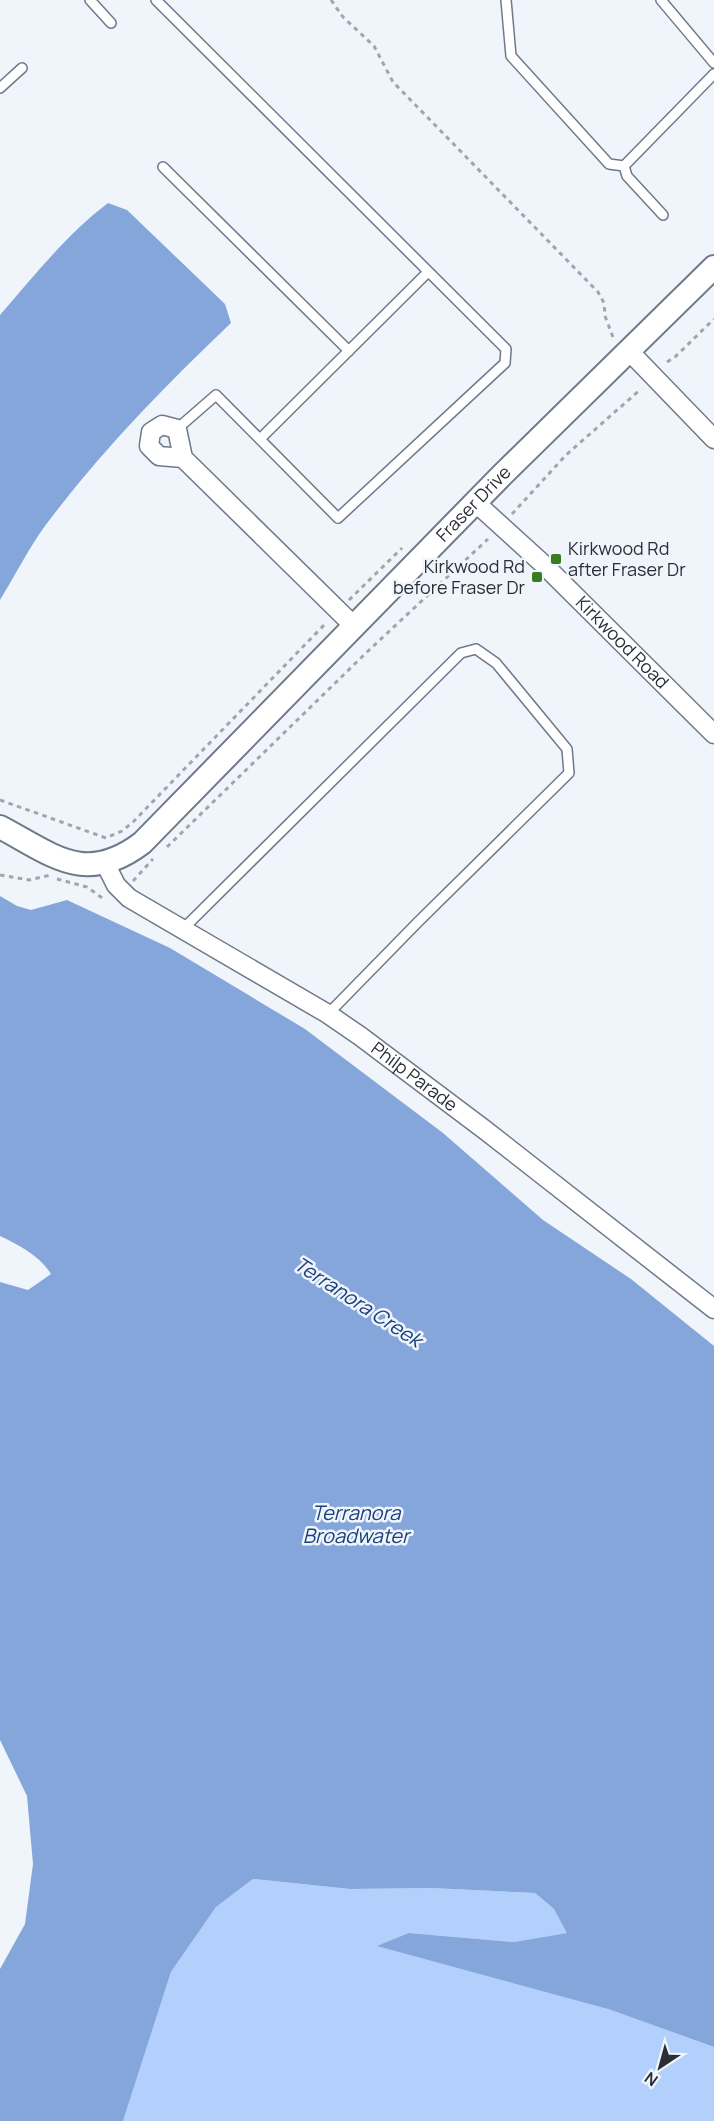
<svg xmlns="http://www.w3.org/2000/svg" width="714" height="2121" font-family="Manrope,sans-serif">
<style>
.green{fill:#b3cffb}
.water{fill:#85a6da}
.lines{fill:none;stroke-linecap:round;stroke-linejoin:round}
.service-casing{stroke:#6f7989;stroke-width:12}
.minor-casing{stroke:#6f7989;stroke-width:21}
.tertiary-casing{stroke:#6f7989;stroke-width:26}
.path{stroke:#a1a6ad;stroke-width:3;stroke-dasharray:4.5 4.5;stroke-linecap:butt}
.service{stroke:#fff;stroke-width:9}
.minor{stroke:#fff;stroke-width:18}
.tertiary{stroke:#fff;stroke-width:22}
.poi-dot{fill:#387d21;stroke:#f0f5fc;stroke-width:2}
.labels{text-anchor:middle;stroke-width:5;stroke-linejoin:round;paint-order:stroke}
.street-label{font-size:18px;fill:#2a2e35;stroke:#f0f5fc}
.poi-label{font-size:18px;fill:#2a2e35;stroke:#f0f5fc;text-anchor:start}
.water-label{font-size:20px;font-style:italic;fill:#183f7d;stroke:#f0f5fc}
</style>
<rect width="100%" height="100%" fill="#f0f5fc"/>
<path class="green" d="M253,1879L350,1889L431,1888L535,1893L554,1909L568,1933L514,1942L409,1933L608,2009L714,2047V2121H123L171,1972L216,1907Z"/>
<path class="water" d="M108,203L127,210L225,304L231,323C165,386 100,452 45,526C28,549 15,576 0,600V315C34,276 67,234 108,203Z
M0,896L17,906L31,910L67,900L170,948L305,1029L443,1133L543,1220L631,1279L714,1346V2047L608,2009L377,1946L409,1933L514,1942L567,1933L554,1909L535,1893L431,1888L350,1889L253,1879L216,1907L171,1972L123,2121H0V1969L25,1924L33,1864L27,1796L0,1740V1282L28,1290L51,1274C40,1256 19,1245 0,1236Z"/>
<g class="lines">
<defs>
<path id="service" d="M90,0L111,23
M156,0L506,349L505,363L338,518L216,395L177,429
M506,0L511,56L609,164L624,166L714,74
M661,0L714,63
M0,88L22,68
M624,166L627,176L663,215
M163,167L349,351
M260,439L428,272
M183,929L461,653L476,649L496,663L567,749L569,773L418,922L328,1014"/>
<g id="minor">
<path d="M629,351L714,439"/>
<path d="M183,458L177,429L162,425L151,432L149,446L159,456L183,458L355,627"/>
<path id="s1" d="M476,503L542,563L714,734"/>
<path id="s2" d="M105,863L116,885L129,898L328,1014L360,1036L485,1130L714,1309"/>
</g>
<g id="tertiary">
<path id="s3" d="M0,827C53,855 85,886 142,843L502,475L714,267"/>
</g>
</defs>
<use href="#service" class="service-casing"/>
<use href="#minor" class="minor-casing"/>
<use href="#tertiary" class="tertiary-casing"/>
<path class="path" d="M331,0L343,17L374,46L393,82L598,292L604,303L605,316L614,340
M667,362L675,357L714,319
M512,514L566,455L641,389
M349,600L402,548
M0,800L106,838L122,831L133,822L327,622
M167,847L367,652L488,539
M0,875L29,880L51,875
M57,879L87,887L105,900
M133,881L153,859"/>
<use href="#service" class="service"/>
<use href="#minor" class="minor"/>
<use href="#tertiary" class="tertiary"/>
</g>
<g class="poi-dot">
<rect x="550" y="553" width="12" height="12" rx="3"/>
<rect x="531" y="571" width="12" height="12" rx="3"/>
</g>
<g class="labels">
<g class="street-label">
<text dy="6" stroke="none"><textPath href="#s3" startOffset="630">Fraser Drive</textPath></text>
<text dy="6" stroke="none"><textPath href="#s1" startOffset="202">Kirkwood Road</textPath></text>
<text dy="6" stroke="none"><textPath href="#s2" startOffset="380">Philp Parade</textPath></text>
</g>
<g class="poi-label">
<text x="568" y="555">Kirkwood Rd<tspan x="568" dy="21">after Fraser Dr</tspan></text>
<text x="525" y="573" text-anchor="end">Kirkwood Rd<tspan x="525" dy="21">before Fraser Dr</tspan></text>
</g>
<g class="water-label">
<text transform="translate(358 1302) rotate(33)" y="7">Terranora Creek</text>
<text x="356" y="1520">Terranora<tspan x="356" dy="23">Broadwater</tspan></text>
</g>
</g>
<g transform="translate(660 2067) rotate(216)" stroke="#f0f5fc" stroke-width="4.5" paint-order="stroke">
<path d="M0-4.5L10 22L0 15L-10 22Z" fill="#2a2e35"/>
<text y="-9" font-size="16" font-weight="bold" text-anchor="middle" fill="#2a2e35">N</text>
</g>
</svg>
